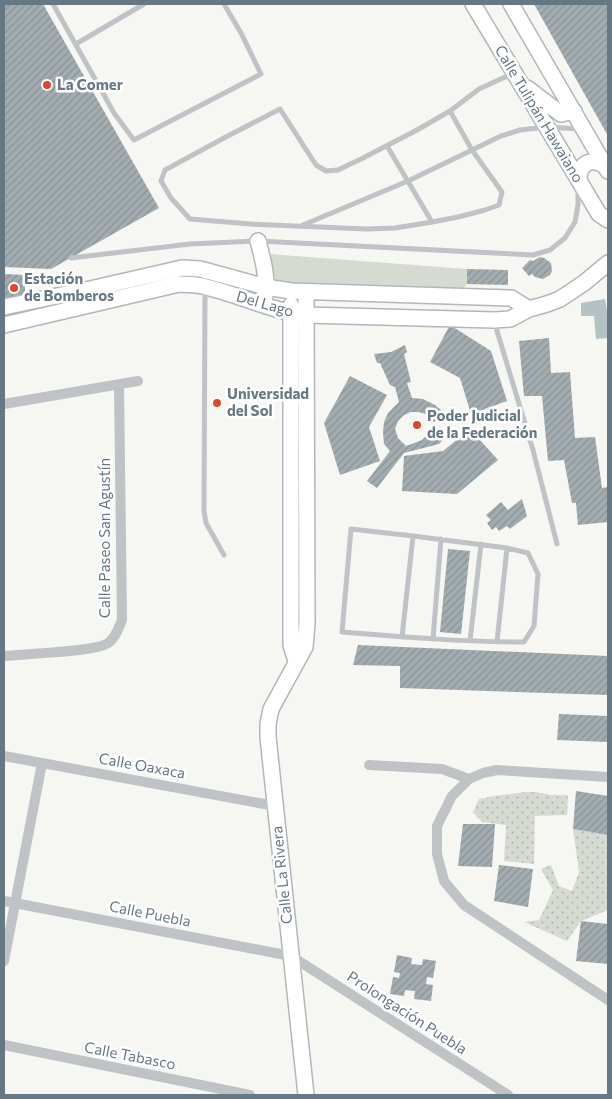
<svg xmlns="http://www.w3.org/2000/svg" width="612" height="1099" font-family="Commissioner,sans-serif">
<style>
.grass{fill:#d6dbd2}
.garden{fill:url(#garden-dots)}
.water{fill:#b4c2c5}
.building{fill:url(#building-hatch)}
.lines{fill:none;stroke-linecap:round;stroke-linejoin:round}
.secondary-casing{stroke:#b1b7bb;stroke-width:18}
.lane{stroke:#bfc3c6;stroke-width:5}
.street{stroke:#bfc3c6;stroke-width:10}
.secondary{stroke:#fff;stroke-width:15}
.poi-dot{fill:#dd472b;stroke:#fff;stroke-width:2}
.labels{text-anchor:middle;stroke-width:5;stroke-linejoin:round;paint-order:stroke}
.poi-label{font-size:15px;font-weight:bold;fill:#667883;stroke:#fff;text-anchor:start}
.street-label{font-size:15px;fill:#667883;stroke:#fff}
</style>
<defs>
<pattern id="garden-dots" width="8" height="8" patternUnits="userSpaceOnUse" patternTransform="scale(1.25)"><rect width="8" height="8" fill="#d6dbd2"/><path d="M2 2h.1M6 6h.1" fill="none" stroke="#b1b6b0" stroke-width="1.8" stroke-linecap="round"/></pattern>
<pattern id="building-hatch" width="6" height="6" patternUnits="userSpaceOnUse" patternTransform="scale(1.25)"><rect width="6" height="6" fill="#a3adb1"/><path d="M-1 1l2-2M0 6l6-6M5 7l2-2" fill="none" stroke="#899295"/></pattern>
</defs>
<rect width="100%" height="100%" fill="#f6f6f2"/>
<path class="grass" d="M269,254L467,269V284L456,297L276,284Z"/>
<path class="garden" d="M526,792H535L551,795H568L567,815L535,816L534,864L504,861L506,825L482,822L473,812L479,799L494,796Z
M573,829L608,835V833V910L581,921L567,941L524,922L539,920L553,890L541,869L551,865L559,886L572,891L579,872Z"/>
<path class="water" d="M605,299L608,316V338L596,339L594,316H581V303Z"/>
<path class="building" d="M4,4H43L159,208L51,269L4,267Z
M534,4H608V136Z
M540,257L544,258L551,263L552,271L550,275L543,279L535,277L532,274L529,276L522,268L530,260L533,261Z
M467,269L508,270V285L467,284Z
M4,274L25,275V301L4,304Z
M450,325L491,351L507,401L471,414L460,378L430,362Z
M549,338L551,373L570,372L575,438L595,437L602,488L608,487V522L578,525L576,503H572L564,460L548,461L542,396H524L519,341Z
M405,345L407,352L404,354L411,382L407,383L412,398L423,399L435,405L441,410L445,418L433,422L428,415L419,412H411L404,415L398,421L395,429L398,438L406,446L422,440L431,431L444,439L439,444L404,453L377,488L367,481L390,451L384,444L383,432L384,422L388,413L399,402L395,387L390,385L380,363H377L374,354L391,352Z
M350,376L387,395L369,427L380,461L340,475L324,423Z
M470,429L498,460L457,494L402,491L404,456L443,451Z
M522,499L527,516L510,529L507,526L499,531L496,527L492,530L487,523L491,520L486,515L501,502L508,510Z
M448,549L470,551L461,634L440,632Z
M358,645L608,656V695L400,688V666L353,665Z
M559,714L608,716V742L557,740Z
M576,791L608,796V835L573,829Z
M463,824H495L492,867L458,866Z
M499,865L533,869L528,907L494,901Z
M581,921L608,924V964L576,961Z
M397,955L412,958L411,964L422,965L423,959L436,961L433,978L427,977L426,984L433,985L431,1001L414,999L415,991L405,990L404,996L390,994L393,977L399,978L400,973L394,972Z"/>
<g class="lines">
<defs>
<path id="secondary" d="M473,4L599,214L608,220
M511,4L608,171
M527,88L561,114L574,111
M579,180C579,163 591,157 605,166
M258,241C263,260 268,277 265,296
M291,305V645L296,661
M4,307L90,289L182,268L200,269L266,287L291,291L511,298L529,309
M4,325L179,284C188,285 197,284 206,287C240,295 271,311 306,315L494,320L510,319L529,309L547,304L560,299L584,283L608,263
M306,1095L268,737V724L271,709L305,647L307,623L306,292"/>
</defs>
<use href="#secondary" class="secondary-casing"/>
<path class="lane" d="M53,4L114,113L134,140L261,74L241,33L224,4
M76,44L144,4
M450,111L472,150L502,192L499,205L485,210L458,217L432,222L395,228L366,229L251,224L190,219L171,198L161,181L165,170L224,138L280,109L316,165L326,171L338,170L363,158L417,130L450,111L479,89L514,73
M387,146L432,222
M303,225L408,181L501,136L520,130L547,127L581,129
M71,258L190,244L258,241L533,255L550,250L565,238L575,222L578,205V188
M205,288L204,511L206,523L224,555
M494,321L533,450L557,544
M402,637L413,536L351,529L342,632C403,637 464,642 524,642L534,626L538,574L528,553L507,548L413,536
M433,639L441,539
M470,641L481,544
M497,642L507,548"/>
<path class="street" d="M4,404L138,381
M4,656C22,654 96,652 108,643C115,639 119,627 122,620L119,385
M4,756L275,806
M369,765L442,769L469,779
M608,777L497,770L483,773L469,779L452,796L437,826V854L444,881L464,905L608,1000
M4,901L291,956L508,1095
M4,961L42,763
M4,1045L250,1095"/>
<use href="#secondary" class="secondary"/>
</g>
<g class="poi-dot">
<circle cx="47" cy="85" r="5"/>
<circle cx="14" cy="288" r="5"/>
<circle cx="217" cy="403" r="5"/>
<circle cx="417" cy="425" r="5"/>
</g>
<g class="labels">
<g class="poi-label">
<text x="57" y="90">La Comer</text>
<text x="24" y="284">Estación<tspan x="24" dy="17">de Bomberos</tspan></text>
<text x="227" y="399">Universidad<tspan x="227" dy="17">del Sol</tspan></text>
<text x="427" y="421">Poder Judicial<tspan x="427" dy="17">de la Federación</tspan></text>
</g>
<g class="street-label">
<text transform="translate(539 114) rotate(59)" y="5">Calle Tulipán Hawaiano</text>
<text transform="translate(265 304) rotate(16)" y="5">Del Lago</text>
<text transform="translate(105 538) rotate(-90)" y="5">Calle Paseo San Agustín</text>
<text transform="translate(142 766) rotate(10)" y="5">Calle Oaxaca</text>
<text transform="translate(282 875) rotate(-96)" y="5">Calle La Rivera</text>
<text transform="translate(150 914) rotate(11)" y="5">Calle Puebla</text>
<text transform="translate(407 1013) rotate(33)" y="5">Prolongación Puebla</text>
<text transform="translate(130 1056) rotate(11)" y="5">Calle Tabasco</text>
</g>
</g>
<rect width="612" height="1099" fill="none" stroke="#667883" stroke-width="10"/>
</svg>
